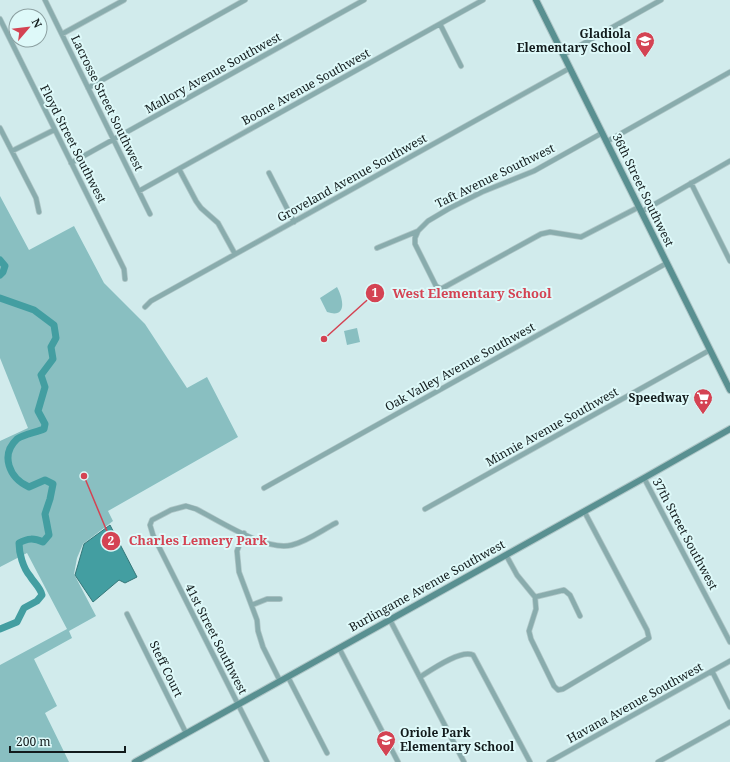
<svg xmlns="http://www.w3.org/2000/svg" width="730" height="762" font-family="'Noto Serif',serif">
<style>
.green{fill:#89bfc1}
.water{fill:#439ea1;stroke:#347779}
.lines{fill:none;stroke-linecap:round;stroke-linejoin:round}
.river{stroke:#439ea1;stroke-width:7}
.street-casing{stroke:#afc6c7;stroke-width:6}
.secondary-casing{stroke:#afc6c7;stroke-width:8}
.street{stroke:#89acad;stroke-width:4.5}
.secondary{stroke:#599091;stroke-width:6}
.labels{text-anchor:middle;stroke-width:4;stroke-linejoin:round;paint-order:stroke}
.poi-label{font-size:12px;font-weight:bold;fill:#121b1c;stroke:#def9f9;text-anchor:end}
.street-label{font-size:12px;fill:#121b1c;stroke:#def9f9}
.leader{fill:none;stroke:#d44353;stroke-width:1.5}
.callout-dot{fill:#d44353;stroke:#def9f9;stroke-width:1.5}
.mark-label{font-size:12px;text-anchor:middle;font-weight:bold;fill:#fff}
.callout-label{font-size:13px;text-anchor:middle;font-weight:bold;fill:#d44353;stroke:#def9f9;stroke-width:4;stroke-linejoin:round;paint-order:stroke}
</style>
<rect width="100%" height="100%" fill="#d1ebec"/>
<path class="green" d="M0,196L29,250L74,226L104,283L145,324L187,388L207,377L238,437L108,511L113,521L83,544L77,558L74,574L96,616L69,631L72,638L34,659L57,706L45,713L69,762H0V665L67,629L27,553L0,567V441L28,428L0,358Z
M337,287C343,298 348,319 327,312L320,298Z
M357,328L360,342L347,345L344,331Z"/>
<path class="water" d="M110,525L137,577L125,583L119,580L93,602L75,575L84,544Z"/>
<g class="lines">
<path class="river" d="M0,260L5,266L3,272L0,275
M0,298L34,310L54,325L56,338L51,347L53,359L41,375L45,387L38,411L45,424L44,429C37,432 22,435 17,439C0,455 9,478 29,487L45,480L53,484L50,499L45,514L49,535L43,542C34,538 28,538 19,543C19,553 23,568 30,576C34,583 40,587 42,595L37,601L24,608L17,622L0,629"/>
<defs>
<path id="street" d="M45,0L150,214
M0,19L124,269L125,279
M440,24L461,66
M62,34L124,0
M563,55L661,0
M88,88L245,0
M0,128L36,198L39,212
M606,142L730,72
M12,151L54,130
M71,163L364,0
M179,169L196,201L201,208L218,223L235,254
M269,173L294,222
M691,183L730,261
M139,191L483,0
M641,212L730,161
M418,231L415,238V244L436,286L441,289L541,234L550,232L581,237L639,207
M377,248L418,231L428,221L450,208L482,192L534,171L602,133
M145,307L151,301L570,68
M644,478L730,642
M264,488L667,263
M425,509L710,350
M244,533L237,551L239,572L257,620L258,631L263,647L280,681
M506,555L517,575L535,597L536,609L529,631L531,639L554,686L558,690L563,689L649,638L647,630L584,511
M535,597L564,590L570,595L580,616
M252,605L267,599H280
M127,614L186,733
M390,620L464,762
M339,648L398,762
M712,671L730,707
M288,677L327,753
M420,677C431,670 461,649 473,655L530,762
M267,762L153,535L150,525L152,520L171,510L186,506L196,509C220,521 266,552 292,545C308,541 322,530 336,523
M549,762L730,661
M658,762L730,722"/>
<path id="secondary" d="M536,0L730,390
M135,762L644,478L730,429"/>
</defs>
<use href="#street" class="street-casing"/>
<use href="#secondary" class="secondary-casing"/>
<use href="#street" class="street"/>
<use href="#secondary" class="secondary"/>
</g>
<defs>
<symbol id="school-pin" viewBox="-11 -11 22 30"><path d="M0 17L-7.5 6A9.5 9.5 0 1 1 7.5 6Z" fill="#d44353" stroke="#def9f9"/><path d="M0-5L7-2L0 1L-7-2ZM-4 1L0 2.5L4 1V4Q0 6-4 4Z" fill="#fff"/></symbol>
<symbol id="supermarket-pin" viewBox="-11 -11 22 30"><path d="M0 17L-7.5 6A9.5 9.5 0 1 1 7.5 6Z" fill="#d44353" stroke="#def9f9"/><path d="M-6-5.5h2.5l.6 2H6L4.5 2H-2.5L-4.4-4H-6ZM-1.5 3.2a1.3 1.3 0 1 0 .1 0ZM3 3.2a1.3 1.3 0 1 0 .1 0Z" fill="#fff"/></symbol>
</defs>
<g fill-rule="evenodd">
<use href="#school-pin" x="634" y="30" width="22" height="30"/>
<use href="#supermarket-pin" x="692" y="387" width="22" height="30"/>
<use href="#school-pin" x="375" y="729" width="22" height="30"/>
</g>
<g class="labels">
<g class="poi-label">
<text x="631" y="38">Gladiola<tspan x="631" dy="14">Elementary School</tspan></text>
<text x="689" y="402">Speedway</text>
<text x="400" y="737" text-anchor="start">Oriole Park<tspan x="400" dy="14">Elementary School</tspan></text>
</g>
<g class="street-label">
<text transform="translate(213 73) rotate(-29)" y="4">Mallory Avenue Southwest</text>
<text transform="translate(306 87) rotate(-29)" y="4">Boone Avenue Southwest</text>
<text transform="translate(107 103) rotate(64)" y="4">Lacrosse Street Southwest</text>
<text transform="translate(73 144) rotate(63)" y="4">Floyd Street Southwest</text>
<text transform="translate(495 176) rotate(-26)" y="4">Taft Avenue Southwest</text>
<text transform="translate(352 178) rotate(-29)" y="4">Groveland Avenue Southwest</text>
<text transform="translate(643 190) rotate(64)" y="4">36th Street Southwest</text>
<text transform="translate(460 367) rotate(-29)" y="4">Oak Valley Avenue Southwest</text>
<text transform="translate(552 427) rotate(-29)" y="4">Minnie Avenue Southwest</text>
<text transform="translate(685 534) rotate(62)" y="4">37th Street Southwest</text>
<text transform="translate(427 586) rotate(-29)" y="4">Burlingame Avenue Southwest</text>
<text transform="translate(216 639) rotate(63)" y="4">41st Street Southwest</text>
<text transform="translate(166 669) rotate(64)" y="4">Steff Court</text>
<text transform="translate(635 703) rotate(-29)" y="4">Havana Avenue Southwest</text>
</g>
</g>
<path class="leader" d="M324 339L375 293M84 476L111 541"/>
<g class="callout-dot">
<circle cx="324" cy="339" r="4"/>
<circle cx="84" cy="476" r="4"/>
<circle cx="375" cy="293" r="10"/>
<circle cx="111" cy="541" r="10"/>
</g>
<g class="mark-label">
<text x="375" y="297">1</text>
<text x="111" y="545">2</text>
</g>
<g class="callout-label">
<text x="472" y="298">West Elementary School</text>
<text x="198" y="545">Charles Lemery Park</text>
</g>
<g transform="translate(28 28) rotate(62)"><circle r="19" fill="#def9f9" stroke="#8ca0a1"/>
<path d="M0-3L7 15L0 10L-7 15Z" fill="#d44353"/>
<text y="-6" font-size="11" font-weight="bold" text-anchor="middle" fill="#121b1c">N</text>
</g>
<path d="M10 746v6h115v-6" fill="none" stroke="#121b1c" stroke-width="2"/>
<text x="16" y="746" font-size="12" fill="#121b1c" stroke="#def9f9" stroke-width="3" paint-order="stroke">200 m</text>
</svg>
